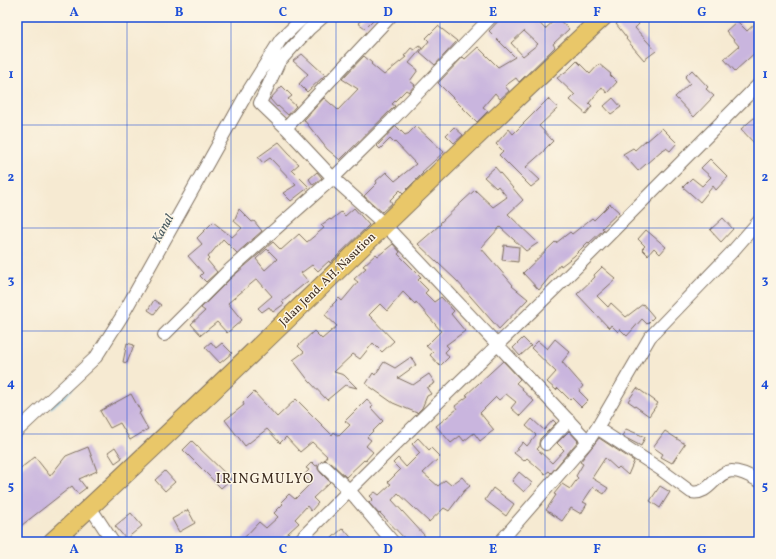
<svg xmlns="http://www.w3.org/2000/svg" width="776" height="559" font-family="Vollkorn,serif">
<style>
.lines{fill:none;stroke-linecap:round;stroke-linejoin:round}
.stream{stroke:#5fb2db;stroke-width:2.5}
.building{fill:#c9b5de;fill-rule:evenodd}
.minor-casing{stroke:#7c6d5d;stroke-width:14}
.highway-casing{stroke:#7c6d5d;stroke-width:20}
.minor{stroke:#fff;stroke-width:12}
.highway{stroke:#e9c769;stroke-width:18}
.grid{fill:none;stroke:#1d4ed8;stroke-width:1;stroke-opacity:0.55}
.labels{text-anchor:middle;stroke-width:3;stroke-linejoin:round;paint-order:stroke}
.street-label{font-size:12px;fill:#3b2a1e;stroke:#fcf5e5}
.water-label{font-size:13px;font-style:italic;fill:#485a60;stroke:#fcf5e5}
.quarter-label{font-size:14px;letter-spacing:1px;fill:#3b2a1e;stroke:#fcf5e5}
.neatline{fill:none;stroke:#1d4ed8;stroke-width:1.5}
.grid-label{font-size:13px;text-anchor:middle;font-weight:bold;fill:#1d4ed8}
</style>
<rect width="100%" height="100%" fill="#fcf5e5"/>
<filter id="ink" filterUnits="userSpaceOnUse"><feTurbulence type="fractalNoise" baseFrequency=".025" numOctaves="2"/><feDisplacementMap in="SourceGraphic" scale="8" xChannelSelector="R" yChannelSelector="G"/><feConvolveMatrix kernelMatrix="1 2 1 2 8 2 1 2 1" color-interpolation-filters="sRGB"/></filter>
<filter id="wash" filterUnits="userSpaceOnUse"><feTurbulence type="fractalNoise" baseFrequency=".012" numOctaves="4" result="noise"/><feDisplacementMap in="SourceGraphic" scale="16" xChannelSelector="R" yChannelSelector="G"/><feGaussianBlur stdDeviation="0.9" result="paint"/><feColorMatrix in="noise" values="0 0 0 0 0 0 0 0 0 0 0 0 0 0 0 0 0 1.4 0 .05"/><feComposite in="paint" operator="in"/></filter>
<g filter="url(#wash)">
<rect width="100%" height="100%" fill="#f6ead2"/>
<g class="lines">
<path class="stream" d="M51,407L68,393L75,384"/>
</g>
<g id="blocks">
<path class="building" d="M365,17H376L365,28L358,23Z
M502,17H534L545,29L557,18L569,29L553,44L555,47L519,82L516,78L505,86L509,91L500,99L495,93L483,107L488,111L477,122L438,83L463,57L465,59L478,47L498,67L515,57L489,31ZM524,31L538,44L523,56L511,43Z
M625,17H633L639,24L635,28L656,51L644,60L626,39L627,38L616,24Z
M759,20V49L735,71L724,59L739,46L726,31L737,21L747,31Z
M438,26L457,41L435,65L420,52L429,41L426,38Z
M419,46L422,48L409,63L418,70L410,81L415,85L409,92L406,90L392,104L395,106L340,160L327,149L304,120L324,98L338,110L358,89L342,79L364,56L372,63L371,64L384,75L406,57L404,56L411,48L414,50Z
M302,54L325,75L307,92L299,84L308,74L293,61Z
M577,61L590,74L599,64L611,74L610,75L617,82L607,93L602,87L589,103L592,106L586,114L570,100L575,95L557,78L568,70Z
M692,70L708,87L706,89L714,96L694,117L675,97L690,83L685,77Z
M282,86L292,96L288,99L296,106L288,115L278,106L277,107L270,99Z
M613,98L621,107L611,114L604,106Z
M548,99L558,108L539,126L553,141L544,150V151L526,167L540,180L531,187L499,155L503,151L496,144L509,129L513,134Z
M755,117L759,121V138L754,143L741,129Z
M396,126L405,135L407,134H408L416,126L444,152L422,172L423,173L403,193L400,190L390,200L392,203L382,212L364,196L377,183L376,181L386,172L395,181L416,164L395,142L394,143L390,139L380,149L377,146Z
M454,127L463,135L454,143L446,135Z
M662,128L677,143L670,151L666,148L661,151L638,171L623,154L633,148L635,150L646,140L647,141Z
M279,142L289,153L288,154L299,164L292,170L309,187L291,201L283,193L296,185L270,158L263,163L258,157Z
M710,159L728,177L716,190L713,186L700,202L683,187L692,178L702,186L711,177L701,168Z
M495,167L523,200L508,214L538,243L526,251L500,227L481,248L513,285L512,286L528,299L499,329L457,281L418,244L441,224L440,223L463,201L475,190L493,207L507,197L498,186L496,188L484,177Z
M317,172L322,178L313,185L309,179Z
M610,204L619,212L602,228L604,230H603L589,243L588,242L574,256L561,266L560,264L539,290L523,273L555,242L556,243L570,232L572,234L592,218L594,220Z
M354,208L369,225L330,263L329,261L318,271L312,265L301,273L308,281L282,302L284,304L273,312L269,307L262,312L258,308L272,296L257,279L228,303L242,320L227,333L217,322L201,335L191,324L205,311L201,308L231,278L273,242L281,250L299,234L307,242L324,228L321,225L330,219L331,220L341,212L345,216ZM267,249L277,259L265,270L256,259Z
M239,209L252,222L254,221L262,231L237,253L223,239L208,257L209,258L207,260L217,272L206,282L200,276L203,273L188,256L202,244L197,238L213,222L232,237L242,228L234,221Z
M723,218L733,229L721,242L710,230Z
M646,230L666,247L660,254L654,248L648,255L642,249L645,246L638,239Z
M393,244L400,252L398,254L421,277L418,280L428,290L425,293L434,302L441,297L454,311L451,314L465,331L446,345L449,348L445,352L449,357L440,366L430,355L433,352L426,346L441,331L416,302L415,304L403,292L387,311L380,304L369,315L394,341L382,352L373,343L360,359L353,354L334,372L344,375L357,388L345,385L327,400L309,381L293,360L304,352L298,346L314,331L322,339L337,326L325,315L333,305H332L339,298L342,301L358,282L354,279L366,268L363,266L376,254L378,256Z
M504,245L519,247L518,262L502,260Z
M602,267L616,279L597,296L608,307L611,303L626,317L643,304L654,317L647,324L642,319L627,336L620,329L618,332L611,325L609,328L577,294L595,277L594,275Z
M154,300L161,305L154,314L148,310Z
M523,338L531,346L520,356L513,348Z
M555,339L570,352L562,362L583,386L579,391L588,400L581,407L572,398L570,400L558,388L556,390L547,382L556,372L531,348L538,341L547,349Z
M211,342L216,348L222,343L232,353L220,363L205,347Z
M127,343L134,345L127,363L123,362Z
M411,357L416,365L398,378L413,385L429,374L435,383L427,388L431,394L427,396L422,408L417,413L393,403L366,384L373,373L375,375L384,362L395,368Z
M503,361L520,379L516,383L523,389L522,390L534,401L520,416L511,408L516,402L506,394L499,400L496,397L480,413L494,430L480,441L474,433L464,441L460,436L451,443L436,426L457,409L455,406L468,396L466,395Z
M637,388L658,403L649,416L628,401Z
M254,392L277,417L296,399L332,435L334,432L339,436L350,425L345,421L367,399L373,406L371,408L383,421L367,437L371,440L366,446L373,452L365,461L364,460L346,477L330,462L324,460L327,456L312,442L300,452L286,437L280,443L267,429L245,446L225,420L244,405L243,403Z
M131,394L141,412L139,413L148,429L130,440L120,423L110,428L100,411Z
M532,419L544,430L553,420L556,423L540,439L539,443V447L537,449L552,463L564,450L557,443L569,431L578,441L551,473L549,471L545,474L527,458L524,461L514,453L523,442L527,446L536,435L526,426Z
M626,429L645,437L641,446L622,436Z
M665,431L685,444L672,463L661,457L663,454L653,447Z
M418,438L429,450L431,448L440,457L423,473L438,486L445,480L451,485L462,477L470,486L464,491L449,511L444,508L429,522L398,493L392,500L425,536L418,542H408L380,513L379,514L369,503L373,499L370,496L375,492L379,495L391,484L388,482L400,470L393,463L398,458L406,467L420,453L412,444Z
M599,438L634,461L628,475L619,467L617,469L605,458L592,478L608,488L604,494L593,487L583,502L587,504L581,514L571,508L562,521L546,510L556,495L554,494L562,484L570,489L578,478L576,476L583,464L580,462Z
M192,441L231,479L221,488L183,450Z
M88,447L97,471L79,479L86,488L78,494L72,486L17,529V471L35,457L50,476L66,456Z
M115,447L122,458L115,463L108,452Z
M312,462L316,466L318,465V469L320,472L330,482L313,498L318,503L311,511L307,506L295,519L299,523L278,542H246L243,539L259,522L266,528L278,517L274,513L283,504L281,502L289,494L295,499L311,483L303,476L309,470L306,468Z
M165,471L175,482L165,491L155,480Z
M519,472L532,483L524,492L512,481Z
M660,486L670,492L660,508L650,501Z
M493,488L514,504L506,516L485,500Z
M188,510L195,523L179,532L172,519Z
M131,513L142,526L126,539L115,526Z
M343,528L355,542H335L332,538Z"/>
</g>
</g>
<g filter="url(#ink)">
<use href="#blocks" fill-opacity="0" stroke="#7c6d5d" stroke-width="1"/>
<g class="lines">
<defs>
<path id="minor" d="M323,17L309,29L279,62L260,103L286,128L333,178L384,224L588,441
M286,128L390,17
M164,335L226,273L333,178L392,120L491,17
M597,428L660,469L691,492C710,496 715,472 732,471C741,471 752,477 759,481
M17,431L96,357L122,316L247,93L281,39L304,17
M546,444L569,420
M325,467L349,490L393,542
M90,507L113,542
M298,542C396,441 499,345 598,246C651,192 705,138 759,84
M500,542L588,441L597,428L650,337L732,252L759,221"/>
<path id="highway" d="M52,542C239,371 417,189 603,17"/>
</defs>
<use href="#minor" class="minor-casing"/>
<use href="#highway" class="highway-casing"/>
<use href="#minor" class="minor"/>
<use href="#highway" class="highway"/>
</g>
</g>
<path class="grid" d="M127,17V542M231,17V542M336,17V542M440,17V542M545,17V542M649,17V542M17,125H759M17,228H759M17,331H759M17,434H759"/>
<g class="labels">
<g class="street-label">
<text transform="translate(327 279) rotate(-44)" y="4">Jalan Jend. AH. Nasution</text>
</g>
<g class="water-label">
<text transform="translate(162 228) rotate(-61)" y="5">Kanal</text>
</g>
<g class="quarter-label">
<text x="265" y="483">IRINGMULYO</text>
</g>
</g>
<rect width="776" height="559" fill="none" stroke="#fcf5e5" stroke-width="44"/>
<rect x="22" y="22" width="732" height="515" class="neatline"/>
<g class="grid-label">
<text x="74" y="16">A</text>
<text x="179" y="16">B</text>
<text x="283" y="16">C</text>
<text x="388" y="16">D</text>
<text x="493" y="16">E</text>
<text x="597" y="16">F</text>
<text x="702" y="16">G</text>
<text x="11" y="78">1</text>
<text x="765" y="78">1</text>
<text x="11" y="181">2</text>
<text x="765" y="181">2</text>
<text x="11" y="284">3</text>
<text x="765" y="284">3</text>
<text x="11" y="387">4</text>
<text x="765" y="387">4</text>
<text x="11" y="490">5</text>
<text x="765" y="490">5</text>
<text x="74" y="553">A</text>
<text x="179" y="553">B</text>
<text x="283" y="553">C</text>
<text x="388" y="553">D</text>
<text x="493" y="553">E</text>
<text x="597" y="553">F</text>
<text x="702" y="553">G</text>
</g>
</svg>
